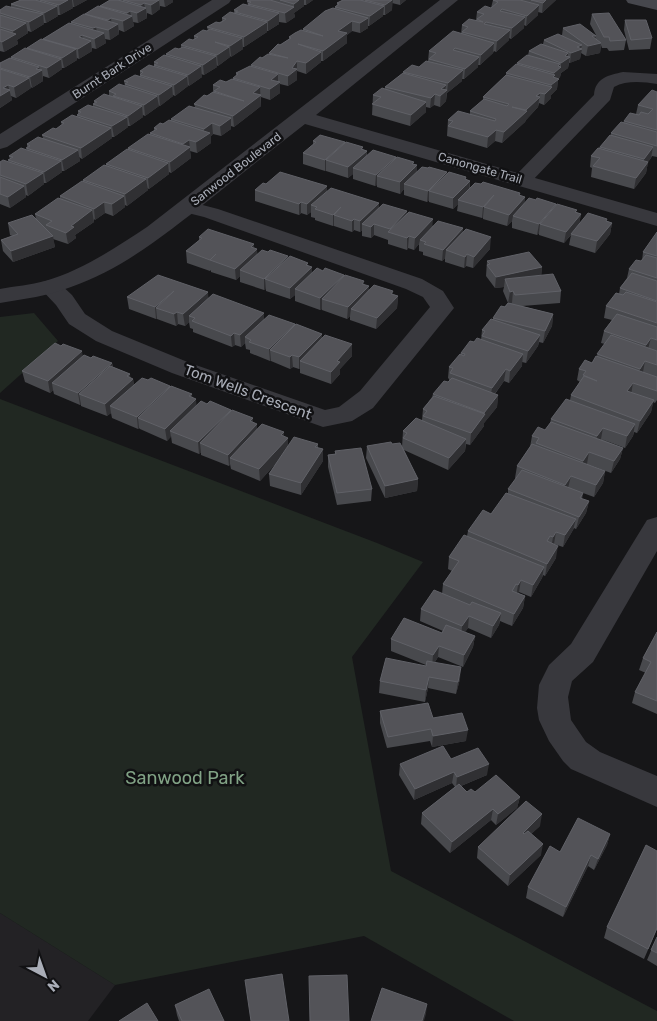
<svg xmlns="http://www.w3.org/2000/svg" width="657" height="1021" font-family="Rubik,sans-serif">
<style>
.built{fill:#232225}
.green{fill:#212822}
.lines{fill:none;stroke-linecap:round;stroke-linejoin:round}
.minor{fill:#38383d;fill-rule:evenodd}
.tertiary{fill:#38383d;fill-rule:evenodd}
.secondary{fill:#46474d;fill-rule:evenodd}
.wall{fill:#48494d}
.shaded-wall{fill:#303033}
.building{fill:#535358;stroke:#606167}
.labels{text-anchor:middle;stroke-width:5;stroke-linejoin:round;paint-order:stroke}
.far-street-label{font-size:12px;fill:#a9adb7;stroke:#111113}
.street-label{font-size:15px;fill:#a9adb7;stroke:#111113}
.near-park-label{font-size:18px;fill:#81a285;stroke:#111113}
</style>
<rect width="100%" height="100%" fill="#161618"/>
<path class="built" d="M0,913L115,985L88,1021H0Z"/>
<path class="green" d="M34,313L58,341L0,393V317Z
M0,399L377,543L423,562L352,657L391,871L657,1011V1021H514L364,936L115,985L0,913Z"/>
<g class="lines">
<path class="minor" d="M212,0H231L229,3L7,147L0,149V134Z
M623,72L657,74V84C643,82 627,80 614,87L610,100L529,184L522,186L515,184L512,180L515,176L594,95C595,78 609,75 623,72Z
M187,201L218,209L422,279L443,291L454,308L373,408L352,421L323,427L172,373L96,341L69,324L56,305L39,287L42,282L50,280L58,282L72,295L85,314L112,331L190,363L325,410L339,407L360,391L430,307L423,297L406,289L204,217L180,211L177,207L180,203Z
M657,517V551L593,662L572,681L568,697L571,720L586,742L600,752L657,776V807L571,769L563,761L549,741L539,720L537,708L539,685L549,665L571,644L647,520Z"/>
<path class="tertiary" d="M440,0H458L316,115L657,213V226L305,124C273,149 241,174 209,200C167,233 123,269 71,287C48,296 24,299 0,303V289C15,286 31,285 45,281C83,270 115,248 147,227Z"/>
<path class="secondary" d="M626,0H657V10L628,3Z"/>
</g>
<path class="wall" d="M21,0H87L74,7H73V8L60,15H58V16L46,23H44V24L31,32L28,31V33L17,40L18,44L4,52L0,51V10L11,7V4Z
M110,0H173V2L165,7L160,6V9L152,15L147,13V18L138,23L133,22L134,26L124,32L119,30V34L110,40L105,39L106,43L96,49L92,48V51L79,59L77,58V60L64,68H62V69L49,78L43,76V81L32,88L31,87V88L16,98L11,96L12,100L0,108V63L11,58V57L27,49V48L43,40V39L71,23V22L86,15L85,14L100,7V6Z
M249,0H313L306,5H304V6L294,13L295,17L286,23L279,22V24L268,31H267V32L244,47H243V49L231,57L230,56V57L218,66L216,65L217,67L204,75L201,74L202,77L189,86L188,85V86L175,96L173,95V96L160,106L158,105L159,106L145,116L143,115V117L130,126H128V127L114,137H112V138L82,159L79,157L80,161L64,171H62V172L46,183H44V184L28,196L26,195V197L10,208L0,204V162H9L8,160L10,159L9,156L27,150V144L43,138L42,135L56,129L62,125L61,122L77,117V115L78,114V111L93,106V104H94V101L109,96V91L125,86L124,81L140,76V71L154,66V62L166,56V54L181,48V45L194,40V36L208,31L207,27L222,21V18L234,13V10L248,5L247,1Z
M343,0H406L400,5L392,3V10L385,15H383V16L369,26H368V28L360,33L352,31L347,35V43L323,61H321V62L306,74L297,71V80L288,86L280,84V93L270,100L261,97V106L234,127L231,126V129L221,136L213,134L211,136V143L197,153L190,151L191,158L171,173L169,172V174L149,189L147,188L148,190L127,206L125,205V207L113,216L105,213L95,220L94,219V222L75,235L76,238L68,244L53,239L55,247L13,262L3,251L1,240L12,236L10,235L8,223L36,219L35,214L60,199V196L83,181V180L106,165V164L128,150V148L150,135V133L154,131V128L163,124L171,120V119L195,107L194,104L213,92V85L226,82L233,79V78L236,76V73L251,66V65L262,58L269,54V53L289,39V37L303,31V29L335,9V7L337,5V3Z
M493,0H556L542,13L538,12V15L526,26L524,25V28L511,39L509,38V40L496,52L494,51L493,53L480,65H478V67L464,79H462V81L447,93L446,101L440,107L434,105L430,108L426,107V112L410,126L372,115L373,95L385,89V87L403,73V72L419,67L428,61L429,51L461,34L462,25L476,20L477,12L491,8Z
M592,14L626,40L624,50L609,51L607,48H602L601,45L600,53L586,56L581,53L580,59L569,63L568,68L561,73L560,77L558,79L557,89L551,95V98L544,105L539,103L538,107L526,120L525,122L502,143L495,141L487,148L447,136L448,120L470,114V111L483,100V97L506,75V73L517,65V63L528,55L529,51L543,44L544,40L562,35L563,28L596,35L590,24Z
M625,20L652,38L650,49L629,50L624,30Z
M657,92V157L652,156L651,158L648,162L646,173L634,189L591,177L592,168L590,167L591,156L611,135V133L623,123L624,121L636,114L638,105Z
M313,141L345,142V143L367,151V156L395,158L417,165V172L428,168L447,172V174L466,177V180L470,181V188L520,193V196L525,197L524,204L556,206L581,214L579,224L607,221L612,223L610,234L595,253L569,245L571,235L564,243L539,235V233L537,235L512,228V221L507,226L483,219V217L482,218L457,211L458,204L453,209L429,202V200L427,202L404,195V189L400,194L377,187V185L375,186L353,179V174L348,178L326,171V170L325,171L303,164V153L313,145Z
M266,184L327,192L379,203V209L407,213L433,226L463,228L462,233L490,249L473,268L466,266L464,268L445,262V258L442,261L423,255V252L419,251V244L414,250L408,248L407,250L388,244V240L374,235L371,238L362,236V230L360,232L354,230L352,232L334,226V225L333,226L315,220V218L311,217V212L307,215L301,213L299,215L255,201V190Z
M657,232V400L655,403L653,402L651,412L637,433L634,432L633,436L625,448L601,439L623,448L620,459L611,473L587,464L605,471L603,483L594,497L583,493L582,499L589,501L586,513L576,529L574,528L573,530L563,547L554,544L556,558L545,576L543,575L542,578L531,597L519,592L518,593L525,596L523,608L512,626L500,621L499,625L491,638L468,628L465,632L475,636L473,647L463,667L438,657L435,662L460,679L456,694L428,688L425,702L379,693L380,681L426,666V665L391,651V639L442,633L443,631L420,621L421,609L442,594L443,584L452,571L448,569L449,557L467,536L468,531L491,514L508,493V489L516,479L515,478L517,466L530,447L532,436L545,430L550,423L551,419L570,400L571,395L580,382L577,380L579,369L592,363L605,344L601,343L604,331L612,320L604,318L606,306L619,294L620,288L627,278L629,269L642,261L643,252Z
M199,237L254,244V247L257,254L288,258L308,266L312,273L323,271L344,275V277L364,284L369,290L393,291V294L398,296L397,308L376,329L350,320V316L347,319L322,310V309L320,310L295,301V295L290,299L266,291V289L264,290L240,282V276L236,280L211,272V270L210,271L187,263L186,251L199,241Z
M487,261L542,267L541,276L561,291L560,303L522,306L553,314L552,326L543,343L539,342L538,346L526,363L522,362V366L509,383L504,381L495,394L498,395L497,407L484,423V426L470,445L466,444L465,451L448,470L404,450L418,479L417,491L385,498L366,458L367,446L392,444L402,447L403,431L422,420L423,409L432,397L433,394L449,381V379L448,378L449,367L460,355L461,353L474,342L481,340L482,330L493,320V318L508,303L503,291L504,287L495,288L486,276Z
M127,297L208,298L264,319L295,324V325L322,334V338L352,356L340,369V374L331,384L300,373V368L299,369L293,367L290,369L271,361V360L270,361L250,353V350L246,349L245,343L241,347L235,345L232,347L193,332V329L190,328L189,322L185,326L178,324L176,326L157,319V318L156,319L129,309Z
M83,356L112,363L113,367L130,374V378L133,379L134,385L148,380L192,394V398L196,399V406L207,404L231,410V411L253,418V422L257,429L284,432V436L288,446L318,444V448L323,449V461L301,495L270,486L269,474L278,461L260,481L231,469L230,464L229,466L201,455V452L199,454L172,443L171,436L167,441L140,429L139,428L138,429L112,418L111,413L107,416L81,406V404L80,405L54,394L53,390L50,393L25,382L22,371Z
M335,451L372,489L371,501L337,505L328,467V455L335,454Z
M657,632V714L632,703L635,692L646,673L639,670L643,658Z
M380,711L433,718L466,741L432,747L430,741L387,748L380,723Z
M451,759L487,775L461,786L467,792H475L520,797L517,808L496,825L491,820L450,853L421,824L422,813L455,787L452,783L414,800L399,775L400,764Z
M540,826L531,834L541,855L508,886L477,858L478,847Z
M610,834L607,845L594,870L588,866L563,917L526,898L528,887L560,852Z
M657,851V929L644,959L604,938L607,927Z
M657,937V966L647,960Z
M175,1005L224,1021H179L177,1015Z"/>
<path class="shaded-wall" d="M68,0H72L73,8L60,15L59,5Z
M73,0H87L74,7Z
M155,0H159L160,9L152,15L151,5Z
M164,0H173V2L165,7Z
M299,0H304V6L294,13L295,17L286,23L285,13L294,7V4Z
M306,0H313L306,5Z
M393,0L392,10L385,15V5Z
M400,0H406L400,5Z
M546,0H556L542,13L543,3Z
M144,3L145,8H146L147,18L138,23L137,13L142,10L141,5Z
M539,5L538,15L526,26L527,16Z
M57,6L58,16L46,23L44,13Z
M384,6L383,16L369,26L370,16Z
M130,11L131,16H132L134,26L124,32L123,21L128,18L127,13Z
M279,13V24L268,31V21Z
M43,14L44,24L31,32L29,22Z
M525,17L524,28L511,39L512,28Z
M111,18L112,28L118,24L119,34L110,40L108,20Z
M368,18V28L360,33V23Z
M352,21V31L347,35V43L323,61V51L338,31Z
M267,22V32L244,47V37Z
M26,23L28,33L17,40L18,44L4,52L2,42L13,35V31Z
M96,27L98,37L104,33L106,43L96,49L93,28Z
M510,30L509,40L496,52L497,41Z
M82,35L84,45L91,41L92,51L79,59L78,49L79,37Z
M592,36H596L595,44L601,43L600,53L586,56L588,46Z
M242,38L243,49L231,57L230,46Z
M494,43L493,53L480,65L481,55Z
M582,45L581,49H582L580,59L570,63L571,53L577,47Z
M229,47L230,57L218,66L217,55Z
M76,49L77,60L64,68L62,58Z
M321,52V62L306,74V63Z
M568,53V59L570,57L568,68L561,73L560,77L558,79L557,89L551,95V98L544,105L545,94L551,89L553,77L554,76V73L558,66L560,64V68H561V63L565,56Z
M216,56L217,67L204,75L203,65Z
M479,57L478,67L464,79L465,69Z
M61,59L62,69L49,78L47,68Z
M297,61V80L288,86V76L292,68Z
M201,66L202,77L189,86L188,75Z
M39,67L40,71L42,70L43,81L32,88L30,77L36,69Z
M463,70L462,81L447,93L448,83Z
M278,74V83L280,82V93L270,100V89L271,80Z
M187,76L188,86L175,96L174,85Z
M29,78L31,88L16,98L14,87Z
M8,85L12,100L0,108V96L3,88Z
M446,85L445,92L447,90L446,101L440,107L441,89Z
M172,86L173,96L160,106L159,95Z
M260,87L261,106L234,127L233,116L253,93Z
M540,93L538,107L526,120L525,122L502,143L504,132L526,112V110Z
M435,94L434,105L430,108L431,98Z
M157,96L159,106L145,116L144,105Z
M426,102V112L410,126L411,115Z
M142,106L143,117L130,126L128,116Z
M127,117L128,127L114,137L112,126Z
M231,118V129L221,136L220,126Z
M212,123L213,134L211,136V143L197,153L196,142L204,137V129Z
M111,128L112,138L82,159L81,148Z
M496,130L495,141L487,148L488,137Z
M189,140L191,158L171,173L170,162L184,152L183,144Z
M345,142V153L326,160V170L325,171V160Z
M363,147V154L367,151L366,161L353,168V174L348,178V167Z
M653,147L651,158L642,170L644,159Z
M78,150L80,161L64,171L62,160Z
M396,157L395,168L377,176V185L375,186L376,175Z
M61,161L62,172L46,183L44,172Z
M414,162V169L417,165V176L404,184V189L400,194V182Z
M648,162L646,173L634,189L636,178Z
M168,163L169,174L149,189L148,178Z
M447,172L446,183L429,191V200L427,202L428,191Z
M43,173L44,184L28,196L26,184Z
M466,177V186L470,181L469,192L458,200V204L453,209V198Z
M146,179L148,190L127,206L125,194Z
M24,186L26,197L10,208L8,197Z
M327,186V198L311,205V212L307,215V204Z
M520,193L519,204L525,197L524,208L513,216L512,221L507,226L509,215Z
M494,195L484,207L483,217L482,218L483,207Z
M124,196L125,207L113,216L112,204Z
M104,202L105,213L95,220L94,209Z
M301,202V213L299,215V204Z
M379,203V214L362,224V230L360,232V221Z
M556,204L554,215L540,224L539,233L537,235L539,224Z
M341,207L334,215V225L333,226V215Z
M92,210L94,222L75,235L76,238L68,244L66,233L71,226Z
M577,210L575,221L581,214L579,225L564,243L566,232Z
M407,211V223L389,233L390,229Z
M354,219V230L352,232V221Z
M433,219L432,230L420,240L419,244L414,250L415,238Z
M612,223L610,234L595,253L597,241Z
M374,224V235L371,238V227Z
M463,228L462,240L446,250L445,258L442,261L443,250Z
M53,236L55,247L13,262L11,251Z
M409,236L408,248L407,250V238Z
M491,237L490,249L473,268L474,257Z
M254,244V251L257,249L258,260L240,270V276L236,280L235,269Z
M467,254L466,266L464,268L465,257Z
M288,256L289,268L265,279L266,289L264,290V279Z
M308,263V270L312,267V278L295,289V295L290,299V288Z
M542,267L541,279H505L504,287L495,288L496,277Z
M344,275V286L322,299V309L320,310V298Z
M364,281V291L369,286L368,298L351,309L350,316L347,319L348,307Z
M174,291L156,308L157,318L156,319L155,307Z
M393,291V301L398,296L397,308L376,329L377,318L391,294Z
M513,291L512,303H508L510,292Z
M208,292L209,304L189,316V322L185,326L183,314Z
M177,312L178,324L176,326L174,314Z
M264,313V324L245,337V343L241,347L240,335Z
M553,314L552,326L543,343L545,331Z
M295,324V335L270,350L271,360L270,361L269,349Z
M234,333L235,345L232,347L231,336Z
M322,334V345L300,361V368L299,369V357Z
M540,335L538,346L526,363L528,351Z
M651,338L648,349L643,357L646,345Z
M352,344V356L340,369V374L331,384V372L337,361Z
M82,351L84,363L52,383L53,390L50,393L48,381Z
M523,354L522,366L509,383L510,371Z
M292,355L293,367L290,369V357Z
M645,361L643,372L637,380L640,369Z
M112,363L114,375L79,394L81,404L80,405L78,393Z
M506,369L504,381L490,400L492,388Z
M130,374L131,381L133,379L135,391L110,406L111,413L107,416L105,404Z
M633,383L631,395L627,391Z
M170,386L172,397L138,418L139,428L138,429L137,417Z
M192,394L193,402L196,399L197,411L170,431L171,437L167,441L165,429Z
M498,395L497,407L484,423V426L470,445L471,433L484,416V413Z
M654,400L651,412L637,433L640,421Z
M231,410L232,421L200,443L201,452L199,454L198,442Z
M253,418V427L257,424V436L230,458V464L229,466L228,455Z
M635,424L633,436L625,448L627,436Z
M603,428L601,439L595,448L597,436Z
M284,432V442L288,438V450L260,481L259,469L281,435Z
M466,439L465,451L448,470L449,458Z
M623,448L620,459L611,473L614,461Z
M323,449V461L301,495V483Z
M589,452L587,464L581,473L583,461Z
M605,471L603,483L594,497L596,485Z
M571,476L568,488L563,496L565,485Z
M418,479L417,491L385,498V486Z
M589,501L586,513L576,529L579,517Z
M576,519L573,530L563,547L565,535Z
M556,532L554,544L551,549L553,537Z
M558,546L556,558L545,576L547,564Z
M544,567L542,578L531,597L533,585Z
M521,580L519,592L516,597L518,585Z
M525,596L523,608L512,626L514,614Z
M501,613L499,625L491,638L493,626Z
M469,616L468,628L461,638L462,626Z
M475,636L473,647L463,667L464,655Z
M439,646L438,657L432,667L433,655Z
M461,667L460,679L456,694L458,682Z
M429,677L428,688L425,702L426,690Z
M468,730L466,741L432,747L433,736Z
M489,764L487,775L456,788L457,777Z
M454,772L452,783L414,800L415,789Z
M520,797L517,808L496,825L498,814Z
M493,809L491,820L450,853L452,842Z
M542,814L540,826L520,844L523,833Z
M610,834L607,845L594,870L598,859Z
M543,844L541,855L508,886L510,875Z
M591,855L588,866L563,917L566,907Z
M427,1004L426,1014L424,1021H422Z"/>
<path class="building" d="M21,0H35L57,6L44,13L11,4Z
M40,0H68L59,5Z
M110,0H118L146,8L137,13L130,11L127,13L100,6Z
M123,0H159L151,5L144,3L141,5Z
M249,0H270L294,7L285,13L248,4L251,2L247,1Z
M280,0H299L294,4Z
M343,0H360L384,6L370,16L335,7L339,4L337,3Z
M365,0H392L385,5Z
M493,0H520L539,5L527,16L502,9L500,11L525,17L512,28L486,22L484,24L510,30L497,41L462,32L468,27L462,25L469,19L483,22L477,19L484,14L477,12L485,6L491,8L498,2Z
M531,0H546L543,3Z
M243,4L279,13L268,21L235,12L238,11L234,10Z
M6,6L43,14L29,22L0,13V10Z
M98,6L132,16L123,21L111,18L108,20L85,14Z
M333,8L368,18L360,23L352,21L338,31L347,33L323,51L298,44L321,52L306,63L297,61L292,68L297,69L288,76L251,65L260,57L262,58L268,54L288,58L269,53L278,44L280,45L291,38L289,37L295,33L301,30L323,36L303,29L325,11Z
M230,12L267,22L244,37L207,27L216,22L220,23L226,19L222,18Z
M609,13L626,40L610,41L609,37H604L592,14Z
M84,14L118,24L108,30L96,27L93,28L71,22Z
M0,15L26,23L13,31L0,27Z
M625,20H646L652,38L631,40Z
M69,23L104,33L94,39L82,35L79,37L91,41L78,49L43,39Z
M580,24L596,36H592L601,43L588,46L563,28Z
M0,29L16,34L2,42L0,41Z
M210,29L242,38L230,46L215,42L229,47L217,55L181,45L189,39L193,40L198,37L194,36L203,30L207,31Z
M453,31L494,43L481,55L455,48L453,50L479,57L465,69L429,59L436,53L429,51Z
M558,34L582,45L577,47L582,49L571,53L544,40Z
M41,39L76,49L62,58L27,48Z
M541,44L568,53L565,56L570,57L561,63L529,51Z
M183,47L216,56L203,65L166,54L175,48L179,49Z
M25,48L61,59L47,68L11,57Z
M164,55L201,66L188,75L154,65L158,63L154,62Z
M527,55L560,64L558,66L561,67L554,73L517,63Z
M10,58L39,67L36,69L42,70L30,77L0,68V63Z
M426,61L463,70L448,83L403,72L412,65L419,67Z
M516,64L555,75L553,77L559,79L551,85L506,73Z
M149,65L187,76L174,85L140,75L143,72L140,71Z
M250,66L278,74L271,80L280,82L270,89L233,78L238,74L236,73Z
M0,69L29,78L14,87L8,85L3,88L10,90L0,96Z
M403,73L446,85L441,89L447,90L440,96L435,94L431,98L385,87Z
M135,75L172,86L159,95L125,84L128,82L124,81Z
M506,75L552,87L545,94L540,93L536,96L540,97L526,110L512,107L527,111L504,132L496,130L488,137L448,126L453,121L448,120L458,111L495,121L496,119L470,111L484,99L507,106L509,104L483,97Z
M232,79L260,87L253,93L261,95L233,116L194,104L204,95L207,96L213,92L244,101L214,91L220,87L213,85L220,80L226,82Z
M119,84L157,96L144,105L113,96L116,94L109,91Z
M382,88L426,102L411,115L372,104L381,97L373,95Z
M652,90L657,92V130L624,121L630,113L639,115L641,112L648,114L653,109L638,105Z
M104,94L142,106L128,116L93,104L97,102L94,101Z
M88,105L127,117L112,126L77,115L81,112L78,111Z
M189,106L231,118L220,126L212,123L204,129L171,119Z
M72,115L111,128L81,148L42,135L53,128L56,129L64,123L61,122Z
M169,120L210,133L196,142L189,140L183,144L150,133L157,129L154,128L160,123L163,124Z
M621,122L657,132V146L611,133Z
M148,134L190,147L170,162L128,148Z
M320,135L345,142L325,160L303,153L316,142L313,141Z
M610,135L653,147L644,159L600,147Z
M38,137L78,150L62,160L26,148L30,146L27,144Z
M346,142L363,147L361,149L367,151L348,167L326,160Z
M21,148L61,161L44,172L8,160L13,157L9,156Z
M598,148L648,162L636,178L593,166L600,158L591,156Z
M127,149L168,163L148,178L106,164Z
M373,150L396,157L376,175L353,168Z
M397,157L414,162L412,164L417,165L400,182L377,176Z
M3,160L43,173L26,184L0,175V162Z
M104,165L146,179L125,194L83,180Z
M422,167L428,168L429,167L447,172L428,191L404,184Z
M280,172L327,186L307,204L301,202L299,204L255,190L263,183L266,184Z
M449,172L466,177L465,179L470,181L453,198L429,191Z
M0,177L24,186L8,197L0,194Z
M82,181L124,196L112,204L104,202L94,209L60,196Z
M483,182L520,193L519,195L525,197L509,215L484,207L494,195L483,207L458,200L475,183L481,184Z
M331,188L379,203L360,221L354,219L352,221L334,215L341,207L333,215L315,209L317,207L311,205Z
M58,198L92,210L71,226L74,227L66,233L46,225L52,221L35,214Z
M529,198L536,200L537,198L556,204L539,224L513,216Z
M383,204L407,211L390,229L374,224L371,227L362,224Z
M557,204L577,210L575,212L581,214L566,232L540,224Z
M409,212L433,219L415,238L409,236L407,238L388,232Z
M588,213L607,219L606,221L612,223L597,241L571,234Z
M32,215L53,236L11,251L1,240L18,234L8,223Z
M438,221L463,228L443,250L424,244L426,242L420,240Z
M208,229L254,244L251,247L257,249L235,269L210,260L216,254L210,260L186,251L202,238L199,237Z
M466,229L491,237L474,257L467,254L465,257L446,250Z
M657,232V256L643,252Z
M262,250L268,252L270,250L288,256L264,279L240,270Z
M529,252L542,267L496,277L487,265L490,264L487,261Z
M646,255L657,258V278L629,269L636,260L641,261Z
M290,256L308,263L306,265L312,267L290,288L265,279Z
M317,268L323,271L325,268L344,275L320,298L295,289Z
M632,273L657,281V301L620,288Z
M553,274L561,291L515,295L513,291L510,292L505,279Z
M158,275L208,292L183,314L177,312L174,314L156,308L174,291L155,307L127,297Z
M345,275L364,281L362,284L369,286L348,307L322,299Z
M374,285L393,291L391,294L398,296L377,318L351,309Z
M626,292L657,302V323L606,306L616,293L623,295Z
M213,294L264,313L240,335L234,333L231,336L192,321L195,318L189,316Z
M508,303L553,314L545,331L493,318L501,306L505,307Z
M617,314L657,327V340L651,338L646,345L604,331Z
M269,315L295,324L269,349L249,342L251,340L245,337Z
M491,319L540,335L528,351L482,336L485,331L482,330Z
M296,324L322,334L299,357L292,355L290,357L270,350Z
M325,335L352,344L337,361L340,362L331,372L300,361Z
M611,335L657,351V365L645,361L640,369L597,354Z
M477,338L523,354L510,371L506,369L492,388L450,373L453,368L449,367L460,354L464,356L465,354L461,353L470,341L474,342Z
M55,343L61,346L63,344L82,351L48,381L22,371Z
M84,355L91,358L93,356L112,363L78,393L52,383Z
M596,356L657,377V391L633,383L627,391L654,400L640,421L571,395L584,376L597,381L583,375L586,371L579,369L585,360L592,363Z
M110,366L130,374L127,376L133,379L105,404L79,394Z
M142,378L148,380L151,378L170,386L137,417L110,406Z
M452,378L498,395L484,413L433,394L444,381L448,382Z
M171,386L192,394L189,396L196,399L165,429L138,418Z
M434,396L485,414L471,433L423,416L427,411L423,409Z
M566,399L635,424L627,436L603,428L597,436L551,419Z
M201,401L207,404L210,401L231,410L198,442L170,431Z
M232,410L253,418L250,421L257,424L228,455L200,443Z
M416,418L466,439L449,458L403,438L407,433L403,431Z
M551,422L623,448L614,461L589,452L583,461L536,443L539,438L532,436L538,427L545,430Z
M262,424L284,432L281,435L288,438L259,469L230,458Z
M294,437L318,444L315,447L323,449L301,483L269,474Z
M391,442L392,444L400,443L418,479L385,486L367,446Z
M532,444L605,471L596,485L571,476L565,485L517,466Z
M361,448L372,489L337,493L328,455L336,454L335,451Z
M522,470L583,493L580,498L589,501L579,517L508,489Z
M506,493L576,519L565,535L556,532L553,537L550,536L547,541L558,546L547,564L468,531L483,510L491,514Z
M464,535L544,567L533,585L521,580L518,585L516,584L512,591L525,596L514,614L443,584L459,561L449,557Z
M434,590L470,605L472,602L501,613L493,626L469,616L462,626L421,609Z
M404,618L442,633L446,625L475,636L464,655L439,646L433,655L391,639Z
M657,632V701L635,692L651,662L643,658Z
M386,658L426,666L427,661L461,667L458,682L429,677L426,690L380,681Z
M428,703L433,718L462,713L468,730L433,736L431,729L388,737L380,711Z
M443,746L451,759L478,748L489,764L457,777L454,772L415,789L400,764Z
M496,775L520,797L498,814L493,809L452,842L422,813L459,784L467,792L471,789L475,792Z
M526,801L542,814L523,833L524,834L528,831L543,844L510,875L478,847Z
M578,818L610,834L598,859L591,855L566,907L528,887L550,846L560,852Z
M646,845L657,851V928L648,949L607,927Z
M657,937V953L651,950Z
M282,974L289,1021H251L245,980Z
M347,975L349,1021H310L309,976Z
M382,988L427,1004L422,1021H371Z
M209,989L224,1021H182L175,1005Z
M147,1003L158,1021H119Z"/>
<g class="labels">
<g class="far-street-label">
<text transform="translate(112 71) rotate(-33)" y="4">Burnt Bark Drive</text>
<text transform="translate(480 168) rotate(16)" y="4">Canongate Trail</text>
<text transform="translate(236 169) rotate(-38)" y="4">Sanwood Boulevard</text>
</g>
<g class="street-label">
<text transform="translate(248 392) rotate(20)" y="5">Tom Wells Crescent</text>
</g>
<g class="near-park-label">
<text x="185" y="784">Sanwood Park</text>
</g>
</g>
<g transform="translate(45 976) rotate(139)" stroke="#111113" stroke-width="4" paint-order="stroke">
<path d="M0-4L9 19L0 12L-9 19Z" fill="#a9adb7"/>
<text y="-8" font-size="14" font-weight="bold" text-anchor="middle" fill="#a9adb7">N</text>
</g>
</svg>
